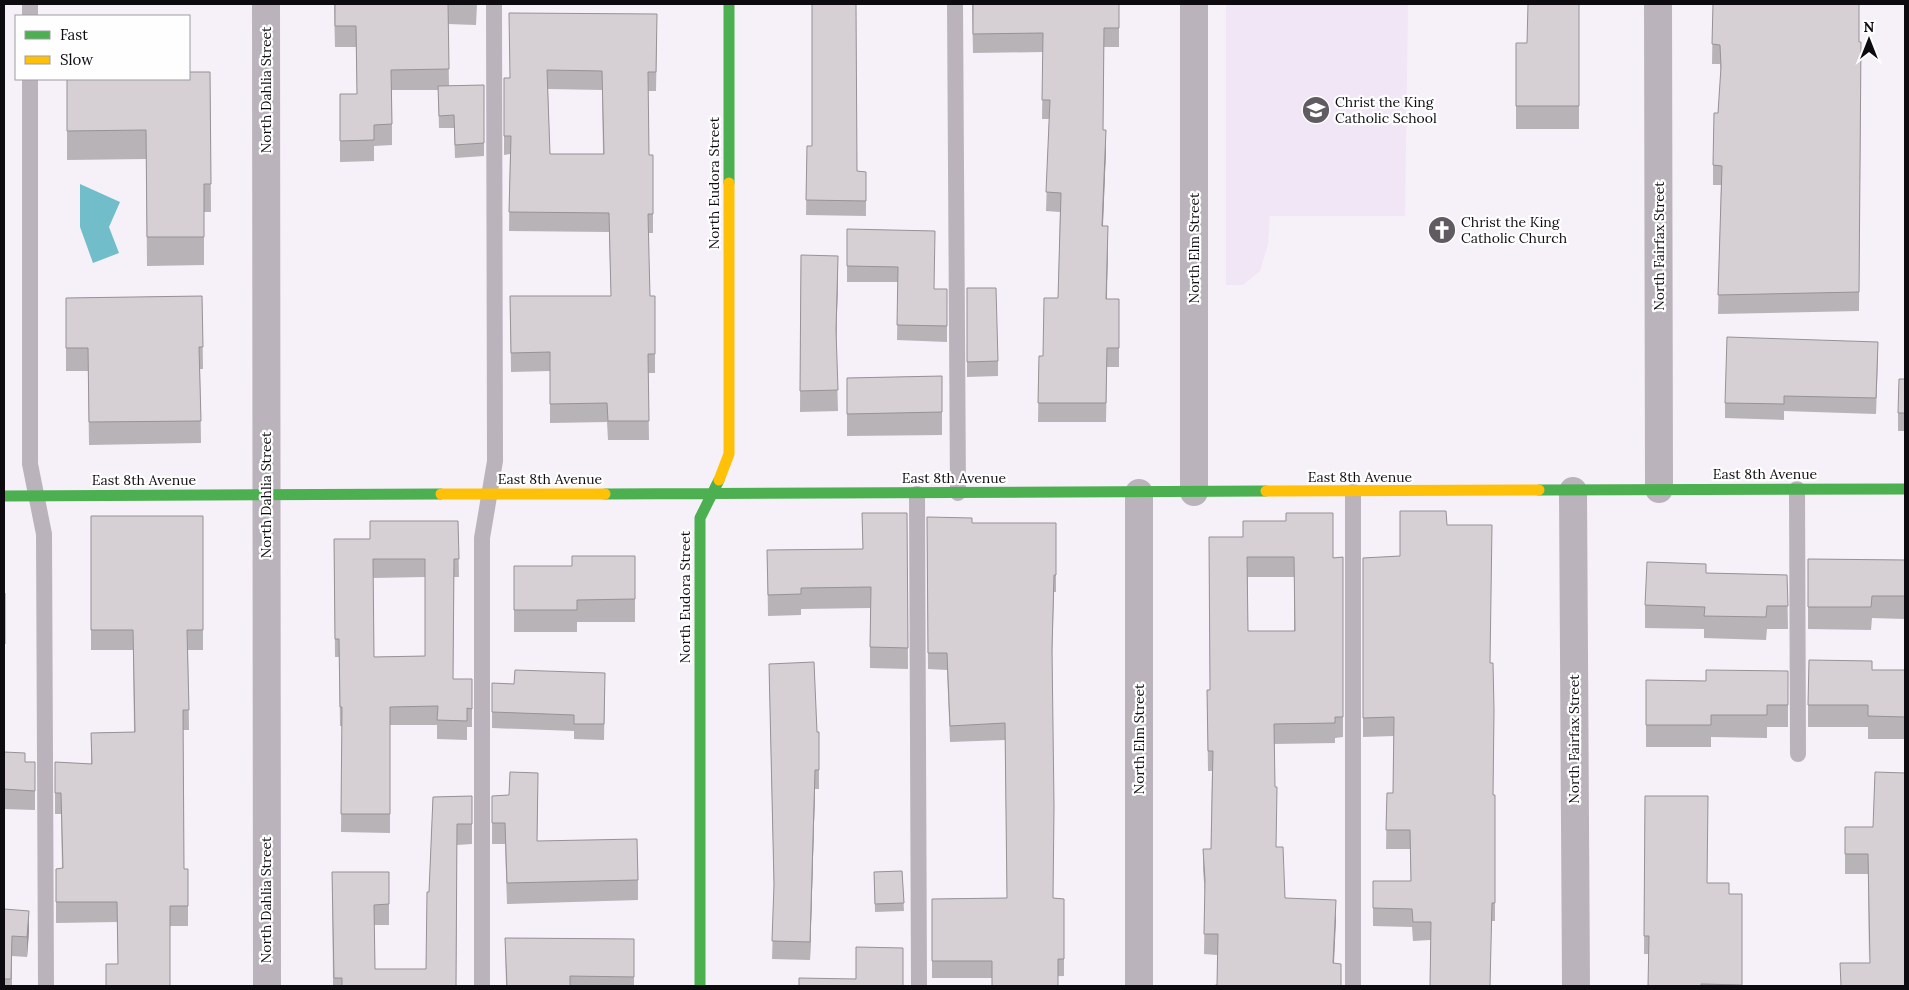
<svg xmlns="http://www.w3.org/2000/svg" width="1909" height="990" font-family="Lora,serif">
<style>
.built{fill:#f1e6f5}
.water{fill:#71beca}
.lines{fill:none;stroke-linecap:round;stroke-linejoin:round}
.lane{stroke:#bab3bc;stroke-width:16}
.street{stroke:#bab3bc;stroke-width:28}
.fast{stroke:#4caf50;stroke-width:11}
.slow{stroke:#ffc107;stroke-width:11}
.wall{fill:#b8b3b7;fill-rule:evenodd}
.shaded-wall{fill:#969295}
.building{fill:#d6d0d5;stroke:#969295;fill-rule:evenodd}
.labels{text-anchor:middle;stroke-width:4.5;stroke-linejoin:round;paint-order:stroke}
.street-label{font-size:14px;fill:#0e0b10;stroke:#fefefe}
.poi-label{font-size:14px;fill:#0e0b10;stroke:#fefefe;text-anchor:start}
</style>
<rect width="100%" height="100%" fill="#f6f0f8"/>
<path class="built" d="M1226,4H1408L1405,216H1270L1268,244L1260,271L1243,285H1226Z"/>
<path class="water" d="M80,184L120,202L109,227L119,253L93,263L80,227Z"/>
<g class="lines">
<path class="lane" d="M30,4V16
M955,4L958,493
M30,79V464L44,534L46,986
M1797,489L1798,754
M1353,492V986
M917,494L919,986
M482,986V538L495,461L494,4"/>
<path class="street" d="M266,4L267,986
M1194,4V492
M1658,4L1659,489
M1573,491L1576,986
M1139,493V986"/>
<path class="fast" d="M729,4V183
M1539,490L1905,489
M605,494L1266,491
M4,496L441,494
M700,986V518L719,480"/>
<path class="slow" d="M719,480L729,454V183
M1266,491L1539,490
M441,494H605"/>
</g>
<path class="wall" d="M334,4H477L476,25L448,24L449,86L484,85V156L455,158L454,128H439L438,90H392V145L374,146V161L340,162V94H357L356,47H335Z
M972,4H1119V47H1104L1103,130L1106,149L1103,226L1108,245L1107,299H1119V367H1107L1106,422H1038L1039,356H1043L1058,298L1060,212L1046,211L1049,119H1042L1043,52L973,53Z
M1579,4V129H1516V43H1527Z
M1713,4L1859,42L1861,61L1859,311L1718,314L1721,185H1713V165L1718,113L1721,74L1720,64H1712Z
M657,33L656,91H648L649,155H653V233H648L650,296H655V373H648L649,440H608L607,422L550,423V371L511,372L510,296H611L609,232L509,231L510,154L504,155V97L509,78ZM548,89L602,90L603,154H550Z
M210,72L211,212H204V265L147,266L146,159L67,160V79Z
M807,146H812L857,171L866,172V216L806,215Z
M847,229L934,289L947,326V342L897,340L898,282H847Z
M801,255L838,277L836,339L838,411L800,412Z
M967,288L998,361V376L967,377Z
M202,296L203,369H200L201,443L89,445L88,371H66V298Z
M1878,358L1876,414L1784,411V420L1725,418V403Z
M942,376V435L847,436V378Z
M1905,379V431H1898V413Z
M862,513H907L908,669L870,668V608L801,609V615L768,616L767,550L863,549Z
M91,516H203V650H188L189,730H183L184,869L188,906V926H170L118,964L117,922L56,923V869L62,868L61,814H55V762L91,764V733L134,732L133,650H91Z
M927,517L972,523H1056V592H1054L1052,660L1053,898L1064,899V976L992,978H932V899L1007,898L1005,740L950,742L947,670L928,669Z
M458,521L459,577H454L453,679H472V727H467V740L437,739V725H390V833L341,832L342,726H340L339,657H335L334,539H370ZM425,577V656L374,657L373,578Z
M1447,525L1490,663L1493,795H1495V921H1492L1430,940L1413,941L1412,927L1373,926V881H1411L1410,849H1386L1387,793H1393L1394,736L1363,737V558L1400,556Z
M1209,537L1333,558L1343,557V737L1335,738V743L1274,744L1276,847L1285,898L1336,920L1217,985V955L1204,954L1205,895L1203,870V849H1211L1212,771H1208L1207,690H1210ZM1248,577H1294V631H1248Z
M635,556V622H577V632H514V566H572Z
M1808,559L1905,560V619L1872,618L1871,630L1808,629Z
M1706,573L1787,575L1788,629H1767L1766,640L1704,638V629L1645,628V605Z
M4,593H5V664H4Z
M769,664L817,732H819V789H815L810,960L772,959L774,892Z
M1872,670H1905V739H1868V727H1808V705Z
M1788,671V727H1767V738L1711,737V747H1646V680L1706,681Z
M492,683L605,688L604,740L574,739V731L492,728Z
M4,752L25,762H35V810L4,809Z
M538,794L537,841L638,880V900L507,904L505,844H492V796Z
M472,796V844L457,845L456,986H333L332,872H389V925H374L375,969H426L433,797Z
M1645,796L1707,883L1729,894H1742V986H1648L1649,954H1644Z
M1845,827H1873L1869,963L1868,874H1845Z
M902,871L904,911L875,912L874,872Z
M4,909L29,931L27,957L12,956V986H4Z
M505,938L634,939V986H506Z"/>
<path class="shaded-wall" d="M1106,130V149L1102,245V226Z
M1108,226V245L1106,318V299Z
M838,256V277L836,351V330Z
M815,770V789L810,960V942Z
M1336,900V920L1333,984V963Z
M29,911V931L27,957V937Z"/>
<path class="building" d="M335,4H448L449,69L391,70L392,124L374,125V140L340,141V94H357L356,26H335Z
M812,4H856L857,171L866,172V201L806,200L807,146H812Z
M973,4H1119V28H1104L1103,130H1106L1102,226H1108L1106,299H1119V348H1107L1106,403H1038L1039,356H1043L1044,298H1058L1061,193L1046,192L1050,100H1042L1043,33L973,34Z
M1528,4H1579V106H1516V43H1527Z
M1713,4H1859V42H1861L1859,292L1718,295L1722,166L1713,165L1714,113H1718L1721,67L1720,45L1712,44Z
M509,13L657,14L656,72H648L649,155H653V214H648L650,296H655V354H648L649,421H608L607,403L550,404V352L511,353L510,296H611L609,213L509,212L511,136H504V78H510ZM547,70L602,71L604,154H550Z
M189,72H210L211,184H204V237H147L146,130L67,131V79H189Z
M484,85V143L455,145L454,115L439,116L438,86Z
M847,229L935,231L934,289H947V326L897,325L898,267L847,266Z
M801,255L838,256L836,330L838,390L800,391Z
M967,288H996L998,361L967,362Z
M202,296L203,347H199L201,421L89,422L88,348H66V298Z
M1727,337L1878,342L1876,398L1784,396V404L1725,403Z
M942,376V412L847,414V378Z
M1899,379H1905V413H1898Z
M1400,511H1446L1447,525H1492L1490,663H1493L1494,710L1493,795H1495V903H1492L1490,986H1430L1431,922H1413L1412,909L1373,908V881H1411L1410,830H1386L1387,793H1393L1394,717L1363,718V558L1400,556Z
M862,513H907L908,648L870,647L871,587L801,588V594L768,595L767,550L863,549Z
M1286,513H1333V558L1343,557V717H1335V723L1274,724L1275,787H1277L1276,847H1283L1285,898L1336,900L1333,963L1341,964V986H1211L1217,985L1218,934H1204L1205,880L1203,849H1211L1213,751H1208L1207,690H1210L1209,537H1243V521H1286ZM1247,557H1294L1295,631H1248Z
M91,516H203V630H187L189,710H183L184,869H188V906H170V986H106V964H118L117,902H56V869L63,868L61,793H55V762L92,764L91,733L135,732L133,630H91Z
M927,517L972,518V523H1056V575H1054L1052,649L1054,806L1053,898L1064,899V959H1058V986H992V961H932V899L1007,898L1005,723L950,726L947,653H928Z
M370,521H458L459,559H454L453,679H472V709L467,708V721L437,720L438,706L390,707V814H341L342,707H340L339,639H335L334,539H370ZM373,559H425V656L374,657Z
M572,556H635V599L577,600V610H514V566H572Z
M1808,559L1905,560V596H1872L1871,607H1808Z
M1647,562L1706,564V573L1787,575L1788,606H1767L1766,617L1704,616L1705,607L1645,605Z
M4,593H5V644H4Z
M1809,660L1872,661V670H1905V717L1868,716V705H1808Z
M814,662L817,732H819V770H815L810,942L772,941L774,884L769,664Z
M515,670L605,673L604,724H574V715L492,712V683L514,684Z
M1706,670L1788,671V705H1767V715H1711V725H1646V680L1706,681Z
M4,752L25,753V762H35V791L4,789Z
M510,772L538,773L537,841L637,839L638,880L507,883L505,823H492V796L509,795Z
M1875,772L1905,773V986H1841L1840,963H1870L1868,854H1845V827H1873Z
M472,796V824H457L456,986H342V978H334L332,872H389V904L374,905L375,969H426L427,892H429L433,797Z
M1645,796H1708L1707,883H1729V894H1742V985L1701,984V986H1648L1649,936H1644Z
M902,871L904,903L875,904L874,872Z
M4,909L29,911L27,937L12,936L11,979H4Z
M505,938L634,939V977L570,976V986H507Z
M856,947L903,948V986H799V978L856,979Z"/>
<defs>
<symbol id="school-disc" viewBox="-11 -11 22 22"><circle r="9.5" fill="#5f5b61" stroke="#fefefe"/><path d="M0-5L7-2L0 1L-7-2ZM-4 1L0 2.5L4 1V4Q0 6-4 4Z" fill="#fff"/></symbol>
<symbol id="church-disc" viewBox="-11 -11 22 22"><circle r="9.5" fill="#5f5b61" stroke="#fefefe"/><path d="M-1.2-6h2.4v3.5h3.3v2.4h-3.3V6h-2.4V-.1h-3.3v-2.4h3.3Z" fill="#fff"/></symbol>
</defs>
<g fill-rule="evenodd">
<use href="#school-disc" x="1300" y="94" width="32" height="32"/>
<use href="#church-disc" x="1426" y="214" width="32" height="32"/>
</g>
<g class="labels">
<g class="street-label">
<text transform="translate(266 90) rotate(-90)" y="5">North Dahlia Street</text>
<text transform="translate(714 183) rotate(-90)" y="5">North Eudora Street</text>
<text transform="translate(1659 246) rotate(-90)" y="5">North Fairfax Street</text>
<text transform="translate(1194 248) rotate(-90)" y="5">North Elm Street</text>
<text x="1765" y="479">East 8th Avenue</text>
<text x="1360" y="482">East 8th Avenue</text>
<text x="954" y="483">East 8th Avenue</text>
<text x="550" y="484">East 8th Avenue</text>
<text x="144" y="485">East 8th Avenue</text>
<text transform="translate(266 495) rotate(-90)" y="5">North Dahlia Street</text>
<text transform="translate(685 597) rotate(-90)" y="5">North Eudora Street</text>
<text transform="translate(1139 739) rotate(-90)" y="5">North Elm Street</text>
<text transform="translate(1574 739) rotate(-90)" y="5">North Fairfax Street</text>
<text transform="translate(266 900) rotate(-90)" y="5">North Dahlia Street</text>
</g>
<g class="poi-label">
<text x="1335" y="107">Christ the King<tspan x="1335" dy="16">Catholic School</tspan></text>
<text x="1461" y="227">Christ the King<tspan x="1461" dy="16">Catholic Church</tspan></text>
</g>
</g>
<rect width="1909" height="990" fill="none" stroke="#0e0b10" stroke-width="10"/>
<rect x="15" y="15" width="175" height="65" fill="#fefefe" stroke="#9e9d9f"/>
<rect x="25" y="31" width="25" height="8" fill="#4caf50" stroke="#9e9d9f"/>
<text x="60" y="40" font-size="15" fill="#0e0b10">Fast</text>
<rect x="25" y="56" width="25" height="8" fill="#ffc107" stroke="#9e9d9f"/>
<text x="60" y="65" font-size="15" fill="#0e0b10">Slow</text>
<g transform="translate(1869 40)" stroke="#fefefe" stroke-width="4" paint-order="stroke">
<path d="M0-4L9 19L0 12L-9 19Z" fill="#0e0b10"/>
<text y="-8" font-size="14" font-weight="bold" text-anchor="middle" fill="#0e0b10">N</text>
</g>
</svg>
